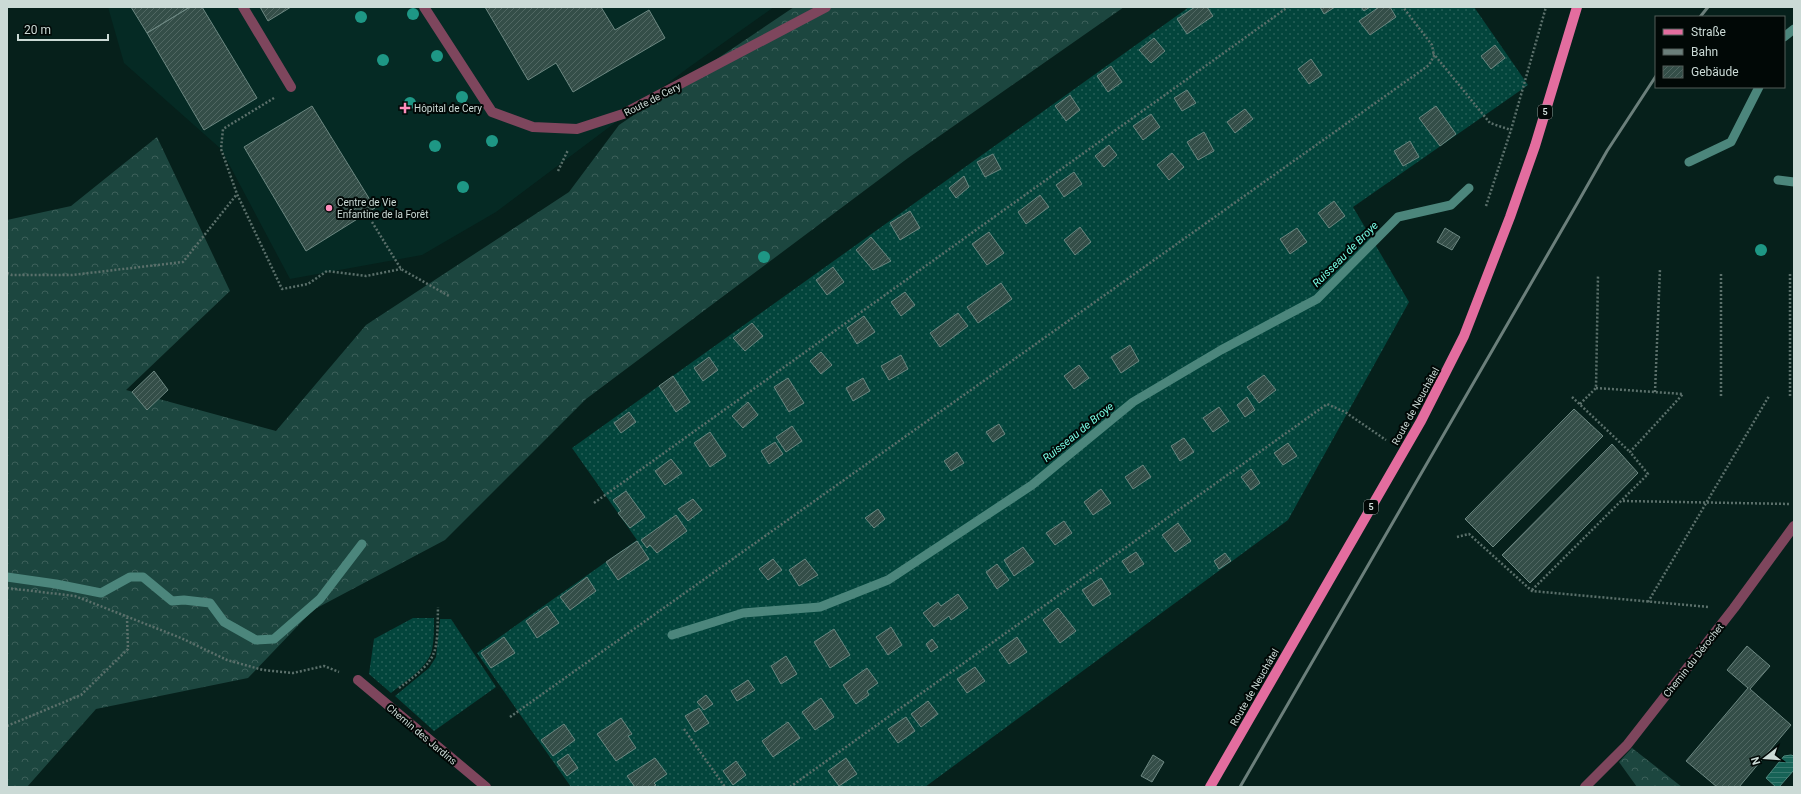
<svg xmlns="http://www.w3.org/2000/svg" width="1801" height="794" font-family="Roboto,sans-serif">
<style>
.built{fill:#052a24}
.grass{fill:url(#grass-dots)}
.forest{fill:url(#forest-crowns)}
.water{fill:url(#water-rules);stroke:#4c867c}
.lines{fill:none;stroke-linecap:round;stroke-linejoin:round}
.stream{stroke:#4c867c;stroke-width:9}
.building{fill:url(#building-hatch);stroke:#6d8882}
.path{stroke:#5b706b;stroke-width:2.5;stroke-dasharray:2 2;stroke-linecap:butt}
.minor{stroke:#7e465d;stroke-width:10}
.major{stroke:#e36d9f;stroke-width:10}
.rail{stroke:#6b7f7b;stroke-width:3}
.tree{fill:#1e9785}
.poi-dot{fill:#fe8ebc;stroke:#010806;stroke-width:1.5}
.labels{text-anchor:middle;stroke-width:4;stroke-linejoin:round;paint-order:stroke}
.shield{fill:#010806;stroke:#8e9b98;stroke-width:1}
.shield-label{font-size:9px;font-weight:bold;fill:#cbdad6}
.street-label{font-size:10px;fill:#cbdad6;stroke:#010806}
.poi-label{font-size:10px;fill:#cbdad6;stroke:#010806;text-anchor:start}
.water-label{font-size:11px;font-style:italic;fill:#78fce4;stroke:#010806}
</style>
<defs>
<pattern id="grass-dots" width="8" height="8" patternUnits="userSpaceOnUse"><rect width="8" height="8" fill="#03453c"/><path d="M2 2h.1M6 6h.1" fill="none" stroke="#265f57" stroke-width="1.8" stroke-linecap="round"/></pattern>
<pattern id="forest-crowns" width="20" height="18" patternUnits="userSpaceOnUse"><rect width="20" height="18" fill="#1c463f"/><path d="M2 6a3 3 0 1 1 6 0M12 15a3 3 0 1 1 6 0" fill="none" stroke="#3c605a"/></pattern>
<pattern id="water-rules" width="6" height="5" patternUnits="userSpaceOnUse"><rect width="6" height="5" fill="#166256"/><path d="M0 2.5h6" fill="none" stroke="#37786e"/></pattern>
<pattern id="building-hatch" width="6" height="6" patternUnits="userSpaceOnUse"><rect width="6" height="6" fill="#344e48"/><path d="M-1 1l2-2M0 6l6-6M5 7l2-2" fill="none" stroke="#506762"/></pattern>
</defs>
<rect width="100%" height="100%" fill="#06201b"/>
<path class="built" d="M108,7H774L688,68L496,212L422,255L290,279L221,149L124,63Z"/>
<path class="grass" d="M1189,7H1474L1528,85L1353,207L1409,302L1288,520L925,787H571L477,653L637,540L572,448Z
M413,618H434C434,629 434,640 432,650C428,668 404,682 391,693L369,674L374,639Z
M440,619H451L496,687L434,731L395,696L429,668L436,657Z"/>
<path class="forest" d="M794,7H1124L908,158L586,399L445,540L313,610L248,678L96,709L27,787H7V220L71,206L157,137L230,291L126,390L276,431L366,325L569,192L619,125Z
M1632,748L1682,787H1637L1619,762Z"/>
<path class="water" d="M1791,755L1794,756V770L1779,787H1776L1766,778L1784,756Z"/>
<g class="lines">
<path class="stream" d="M1784,37L1794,29
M1689,162L1731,142L1759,87
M1778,180L1794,182
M7,577L56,584L101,593L130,577H143L172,601L184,600L210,603L224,622L256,640L274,639L320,599L362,544
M672,635L743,613L820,607L888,580L1032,485L1133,402L1221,350L1317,299L1398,217L1451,205L1469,188"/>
</g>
<path class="building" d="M131,7H190L147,33Z
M190,7H202L257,98L204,130L147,33Z
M260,7H291L268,21Z
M485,7H601L615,30L649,10L665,38L573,92L556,63L528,80Z
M1195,7H1207L1213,16L1187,34L1177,19Z
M1320,7H1335L1324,14Z
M1361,7H1370L1364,11Z
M1379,7H1390L1396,17L1370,35L1359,21Z
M1154,38L1165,51L1151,63L1139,50Z
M1495,45L1505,58L1491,69L1481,56Z
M1311,59L1322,75L1309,84L1298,69Z
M1111,66L1122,82L1108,92L1097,76Z
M1187,90L1196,103L1182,111L1174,98Z
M1070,95L1080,110L1066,121L1055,106Z
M312,106L375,208L306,251L244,147Z
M1436,106L1456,134L1440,146L1419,118Z
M1245,109L1253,119L1235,133L1227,122Z
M1151,114L1160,127L1143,140L1133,126Z
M1204,132L1214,151L1198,160L1187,142Z
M1410,141L1419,157L1403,166L1394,151Z
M1109,145L1117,155L1104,167L1095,156Z
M1172,153L1184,167L1169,180L1157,165Z
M993,154L1001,169L985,177L977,162Z
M1074,172L1082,184L1064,197L1056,185Z
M964,176L969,187L956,198L949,188Z
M1040,195L1049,207L1026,224L1018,212Z
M1334,201L1345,216L1329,228L1318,213Z
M910,211L920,228L900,240L890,223Z
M1080,227L1091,242L1075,255L1064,240Z
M1297,228L1307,242L1290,254L1280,239Z
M1445,228L1460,237L1452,250L1437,242Z
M989,232L1004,253L987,265L972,244Z
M871,237L891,261L873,270L856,250Z
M833,267L844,282L827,295L816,280Z
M1001,283L1012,299L978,323L967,307Z
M905,292L915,305L901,316L891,302Z
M958,313L968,326L940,347L930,333Z
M864,316L875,332L857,344L847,328Z
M752,323L763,336L745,351L733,338Z
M1130,345L1139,361L1121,373L1111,357Z
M821,352L832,365L821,374L810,361Z
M901,355L908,369L889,380L881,366Z
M709,357L718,370L703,381L694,368Z
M1079,365L1089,378L1074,389L1064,376Z
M154,371L168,390L147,410L132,392Z
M1264,375L1276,390L1259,403L1247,387Z
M673,376L690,402L676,412L659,386Z
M788,378L804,403L789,412L774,387Z
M863,378L870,391L853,401L846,388Z
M1247,397L1255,410L1245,417L1237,405Z
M748,402L758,415L743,428L732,416Z
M1219,407L1229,421L1213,432L1203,418Z
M1574,409L1603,436L1493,547L1465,519Z
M629,412L636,422L621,433L614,423Z
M999,424L1005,434L993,442L986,432Z
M792,426L802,441L786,452L776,437Z
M710,432L726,456L710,467L694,443Z
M1184,438L1194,452L1180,461L1171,446Z
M775,442L783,454L769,464L761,451Z
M1288,443L1297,456L1283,465L1274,453Z
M1612,444L1638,473L1530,583L1502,555Z
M957,452L964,463L951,471L944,461Z
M671,459L682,473L665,485L655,471Z
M1143,465L1151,477L1133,489L1125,477Z
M1251,469L1260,483L1251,490L1241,477Z
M1101,489L1111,503L1093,515L1084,502Z
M626,491L645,517L630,528L618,513L621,511L613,500Z
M693,499L702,510L688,521L678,509Z
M878,509L885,519L874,528L865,518Z
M676,515L687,531L657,553L650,545L647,548L641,540Z
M1064,521L1072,533L1055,545L1046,533Z
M1178,523L1191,541L1175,552L1162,535Z
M637,541L649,559L618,580L606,562Z
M1023,547L1034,562L1014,576L1004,560Z
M1136,552L1144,564L1130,573L1122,561Z
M1225,553L1231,561L1219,569L1214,561Z
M773,559L782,570L768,580L759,569Z
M805,559L818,575L799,586L789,570Z
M997,564L1009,580L997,589L986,572Z
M587,577L596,591L570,610L560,597Z
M1101,578L1111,594L1093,606L1082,590Z
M958,594L968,608L951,620L949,616L934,627L923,613L938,602L941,606Z
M547,606L559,623L537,638L526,621Z
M1058,608L1076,631L1060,643L1043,620Z
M891,627L902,645L888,655L876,637Z
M834,629L850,655L830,668L814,642Z
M504,637L515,653L491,668L481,653Z
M1017,637L1027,652L1009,664L999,650Z
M932,639L938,647L931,652L926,644Z
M1747,646L1770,666L1750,689L1791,725L1739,787H1717L1686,761L1748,688L1727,670Z
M786,656L797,674L781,684L771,666Z
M975,667L985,681L967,693L957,679Z
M867,668L878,683L867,691L869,695L856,704L843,685Z
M748,680L755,690L737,701L731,691Z
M706,695L713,704L704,710L697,702Z
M821,698L834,717L815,730L802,712Z
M928,701L938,714L921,727L911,714Z
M699,708L709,723L695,732L685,716Z
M906,717L915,731L898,743L888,729Z
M621,718L632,734L628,736L636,748L616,761L597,734Z
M788,722L800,738L773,757L762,741Z
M564,724L575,740L553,756L541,740Z
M568,754L578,768L567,776L557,762Z
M1153,755L1164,762L1152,782L1141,776Z
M655,758L667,774L654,783L656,785L653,787H635L627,776Z
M846,758L857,774L839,786L828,771Z
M736,761L746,775L733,785L723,771Z"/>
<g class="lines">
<path class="path" d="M1433,53L1490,123L1511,130
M274,98L223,129L221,149L237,194L282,289L308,284L327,271L366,276L401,269
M558,171L568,150
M1486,206L1511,130L1546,7
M372,222L401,269L449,296
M7,273L12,275H72L183,262L237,194
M1790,274V397
M1596,388L1683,394
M1655,392L1660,269
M1721,396V272
M1572,397L1630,452
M1580,404L1596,388L1598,276
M1623,501L1790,504
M594,503L1288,7
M1457,537L1469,534L1532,591L1709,607
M7,588L75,596L181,638L227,660L263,670L293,673L324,666L339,672
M1532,590L1648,474L1630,452L1683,394
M1648,602L1769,396
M399,688C439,658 437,656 438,607
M510,717L1429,65L1434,56L1432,45L1403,7
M7,726L81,695L128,649L127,618
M684,729L725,787
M790,787L1327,404L1345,412L1386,440"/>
<path class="minor" d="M243,7L291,87
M424,7L492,112L533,127L577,129L623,114L826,7
M358,680L486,787
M1585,787L1627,745L1734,608L1794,526"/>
<path class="major" d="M1210,787L1421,421L1464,336L1510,217L1535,146L1577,7"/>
<path class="rail" d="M1700,17L1708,7
M1240,787L1578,202L1607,151L1656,76"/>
</g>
<g class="tree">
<circle cx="413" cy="14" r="6"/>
<circle cx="361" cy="17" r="6"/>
<circle cx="437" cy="56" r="6"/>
<circle cx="383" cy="60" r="6"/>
<circle cx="462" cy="97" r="6"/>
<circle cx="410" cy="103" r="6"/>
<circle cx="492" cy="141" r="6"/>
<circle cx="435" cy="146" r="6"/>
<circle cx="463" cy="187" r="6"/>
<circle cx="1761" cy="250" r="6"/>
<circle cx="764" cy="257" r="6"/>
</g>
<g class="poi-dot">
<path d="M403 102h4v4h4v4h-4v4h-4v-4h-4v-4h4z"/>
<circle cx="329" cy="208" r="4"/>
</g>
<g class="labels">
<g class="shield">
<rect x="1538" y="105" width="14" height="14" rx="3"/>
<rect x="1364" y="500" width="14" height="14" rx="3"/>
</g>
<g class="shield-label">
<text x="1545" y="115">5</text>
<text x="1371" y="510">5</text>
</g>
<g class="street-label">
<text transform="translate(652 99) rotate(-27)" y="4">Route de Cery</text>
<text transform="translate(1415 406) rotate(-61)" y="4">Route de Neuchâtel</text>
<text transform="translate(1693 660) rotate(-52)" y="4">Chemin du Dérochet</text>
<text transform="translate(1254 687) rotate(-60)" y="4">Route de Neuchâtel</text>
<text transform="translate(422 734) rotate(40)" y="4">Chemin des Jardins</text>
</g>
<g class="poi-label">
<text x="414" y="112">Hôpital de Cery</text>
<text x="337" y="206">Centre de Vie<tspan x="337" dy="12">Enfantine de la Forêt</tspan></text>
</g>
<g class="water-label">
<text transform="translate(1345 254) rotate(-45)" y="4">Ruisseau de Broye</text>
<text transform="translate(1078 432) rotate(-39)" y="4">Ruisseau de Broye</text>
</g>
</g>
<rect width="1801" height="794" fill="none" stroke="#cbdad6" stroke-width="16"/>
<rect x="1655" y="16" width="130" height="72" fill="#010806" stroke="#525c59"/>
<rect x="1663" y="29" width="20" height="6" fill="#e36d9f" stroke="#525c59"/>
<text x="1691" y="36" font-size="12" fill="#cbdad6">Straße</text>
<rect x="1663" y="49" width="20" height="6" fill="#6b7f7b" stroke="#525c59"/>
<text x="1691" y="56" font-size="12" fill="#cbdad6">Bahn</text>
<rect x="1663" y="66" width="20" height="12" fill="url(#building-hatch)" stroke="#525c59"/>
<text x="1691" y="76" font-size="12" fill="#cbdad6">Gebäude</text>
<g transform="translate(1765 758) rotate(253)" stroke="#010806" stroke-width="3" paint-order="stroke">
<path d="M0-3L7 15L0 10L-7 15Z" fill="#cbdad6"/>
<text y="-6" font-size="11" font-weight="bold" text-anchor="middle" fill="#cbdad6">N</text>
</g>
<path d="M18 34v6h90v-6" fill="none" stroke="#cbdad6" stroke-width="2"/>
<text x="24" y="34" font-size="12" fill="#cbdad6" stroke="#010806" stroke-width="3" paint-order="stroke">20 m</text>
</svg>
